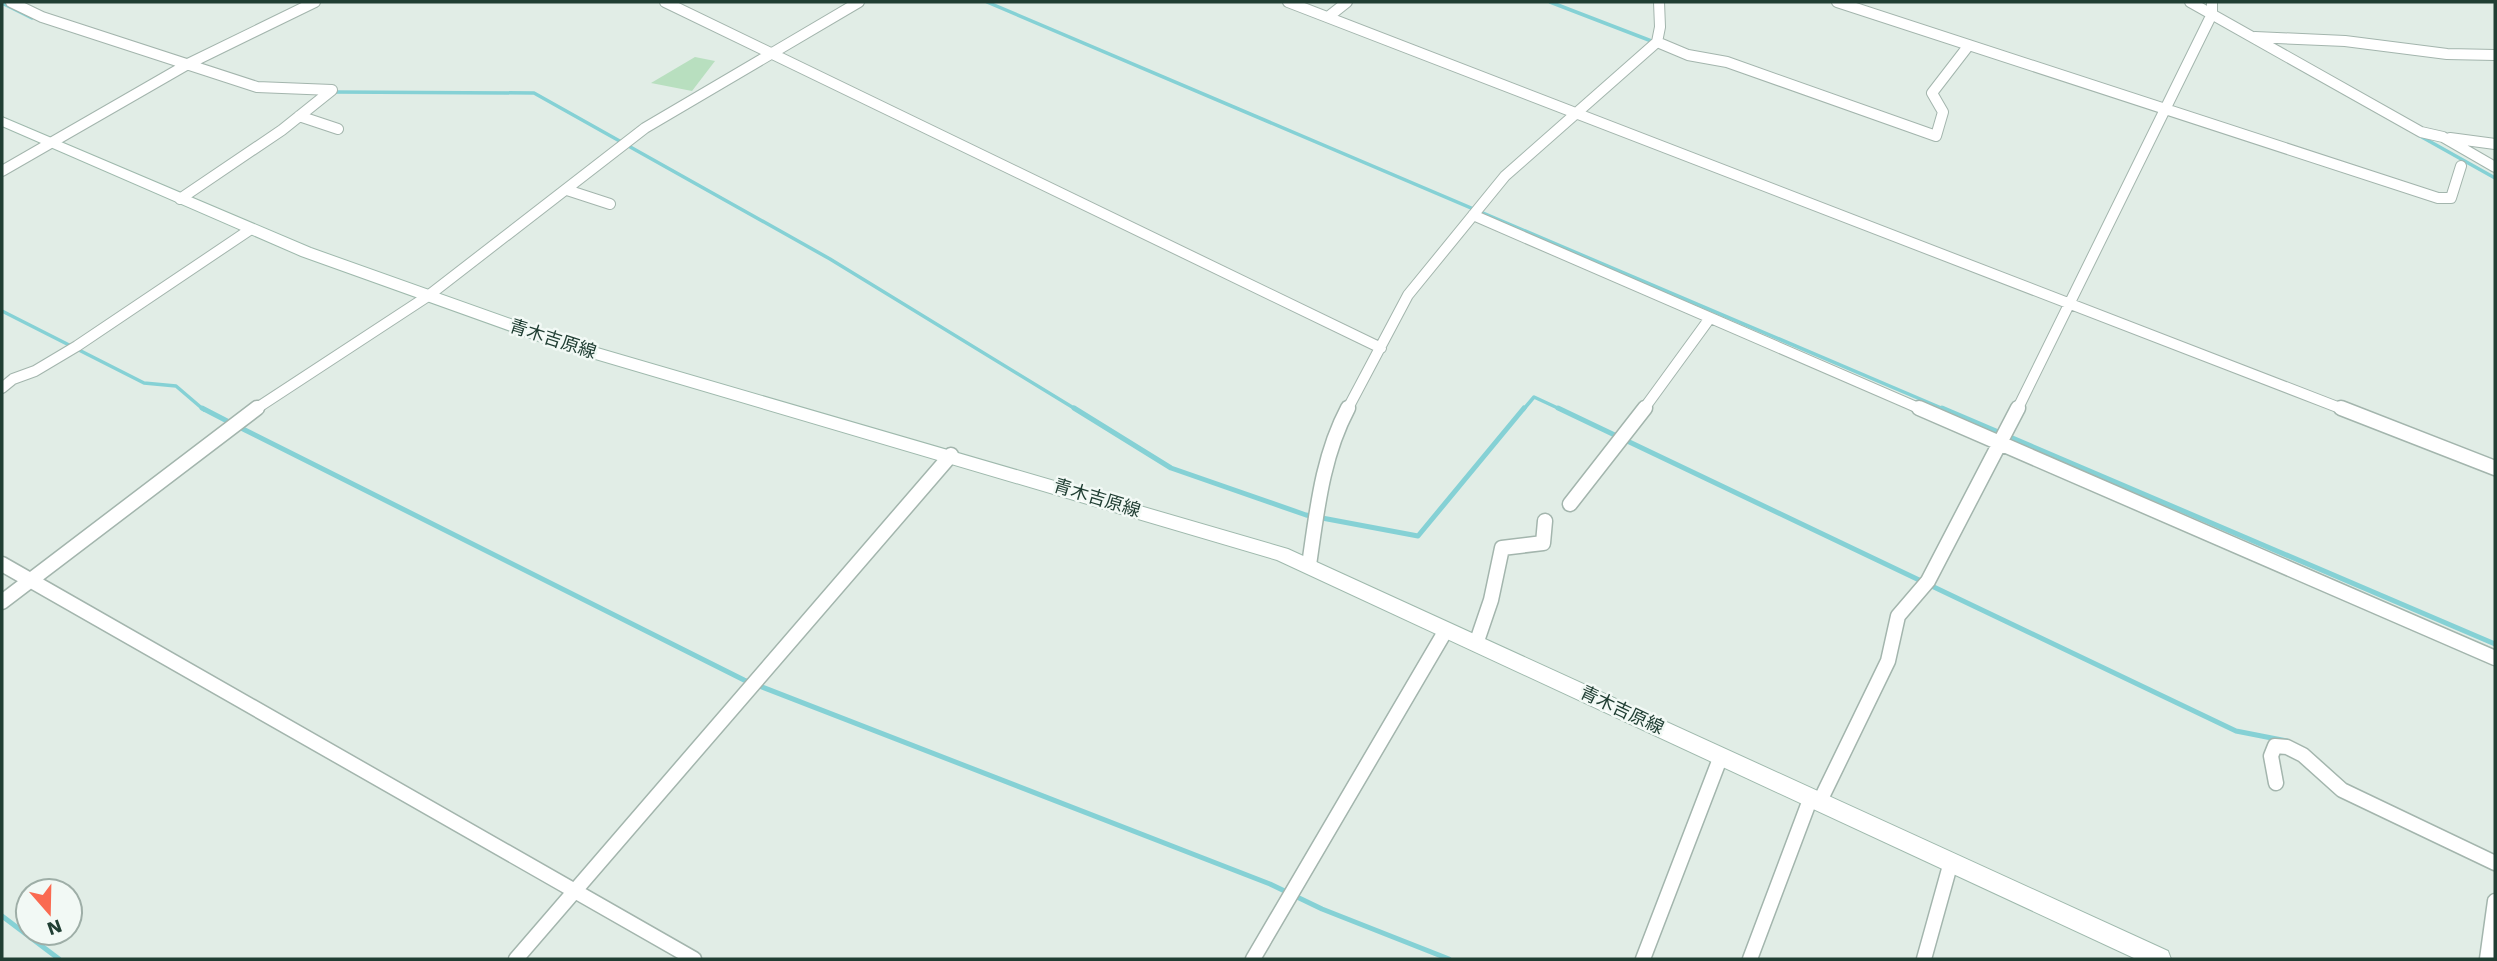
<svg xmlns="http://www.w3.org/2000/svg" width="2497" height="961" font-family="'Work Sans','Noto Sans JP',sans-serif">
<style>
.green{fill:#b8dfbf}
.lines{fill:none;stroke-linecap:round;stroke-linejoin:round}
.stream-far1{stroke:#85d1d5;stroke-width:3.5}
.stream{stroke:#85d1d5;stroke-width:5}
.minor-far1-casing{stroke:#a3b5ad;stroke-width:12}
.minor-casing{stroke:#a3b5ad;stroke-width:17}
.secondary-casing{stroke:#9fb9ad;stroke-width:2}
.minor-far1{stroke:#fff;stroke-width:10}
.minor{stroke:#fff;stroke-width:14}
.secondary{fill:#fff;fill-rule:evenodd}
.labels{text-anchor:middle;stroke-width:5;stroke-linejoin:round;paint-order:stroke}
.street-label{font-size:18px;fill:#203e33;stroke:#f2f9f5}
</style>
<rect width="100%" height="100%" fill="#e1ede6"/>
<path class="green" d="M695,57L715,61L692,91L651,83Z"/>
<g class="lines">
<path class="stream-far1" d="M987,2L1946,410
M1550,2L1654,42
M2,3L32,18
M334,92L534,93L830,259L1077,410
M2420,136L2495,178
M2,311L144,383L176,386L204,410
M1523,410L1534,397L1562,410"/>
<path class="stream" d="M202,408L231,423
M1074,408L1171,468L1306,515L1418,536L1524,408
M1558,408L2236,731L2287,741
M1942,408L2495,644
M239,427L744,680L1270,884L1322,909L1449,959
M2,916L59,959"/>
<defs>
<path id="minor-far1" d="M11,2L42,17L257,87L332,90L282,130L180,199
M665,2L1381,348
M1288,2L2345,410
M1837,2L2438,198H2451L2461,166
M2190,2L2421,132L2443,137L2495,167
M1328,17L1347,2
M2255,37L2345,41L2447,54L2495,55
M1657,42L1688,55L1727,62L1936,136L1943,112L1932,93L1969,45
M299,116L338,129
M2450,138L2495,144
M2,171L188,64L315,2
M567,190L610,204
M1473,215L1923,410
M2,388L13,379L35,371L77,346L251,229
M254,410L428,296L645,128L859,2
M1347,410L1408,295L1505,176L1657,42L1660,27L1659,2
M1643,410L1710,318
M2017,410L2212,14V2"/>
<path id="minor" d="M1919,408L2495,658
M2341,408L2495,468
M1570,504L1645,408
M2,564L694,959
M1309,565C1317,511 1322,457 1348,408
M2,602L257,408
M1476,644L1491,600L1502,548L1543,543L1545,521
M2276,783L2271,756L2275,746L2287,747L2303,755L2342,790L2495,863
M1820,801L1888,661L1898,616L1928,581L2018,408
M516,959L951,455
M1253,959L1446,630
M1643,959L1721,756
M1750,959L1811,797
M1924,959L1951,862
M2487,959L2495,901"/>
<path id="secondary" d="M2,117L311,248L570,340L1288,549L2168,951L2171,959H2136L1277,560L558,348L301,256L2,126Z"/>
</defs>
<use href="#minor-far1" class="minor-far1-casing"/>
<use href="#minor" class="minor-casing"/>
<use href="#secondary" class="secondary-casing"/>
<use href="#minor-far1" class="minor-far1"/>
<use href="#minor" class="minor"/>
<use href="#secondary" class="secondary"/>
</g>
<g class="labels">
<g class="street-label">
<text transform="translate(553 339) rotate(18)" y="6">青木吉原線</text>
<text transform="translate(1097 498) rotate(17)" y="6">青木吉原線</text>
<text transform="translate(1622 710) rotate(25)" y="6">青木吉原線</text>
</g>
</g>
<rect width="2497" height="961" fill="none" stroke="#203e33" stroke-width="7"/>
<g transform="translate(49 912) rotate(160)"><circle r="33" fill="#f2f9f5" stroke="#9eaea7" stroke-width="2"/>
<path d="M0-5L12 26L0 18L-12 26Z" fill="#fa6a51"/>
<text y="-10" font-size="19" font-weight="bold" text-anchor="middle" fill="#203e33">N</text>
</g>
</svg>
